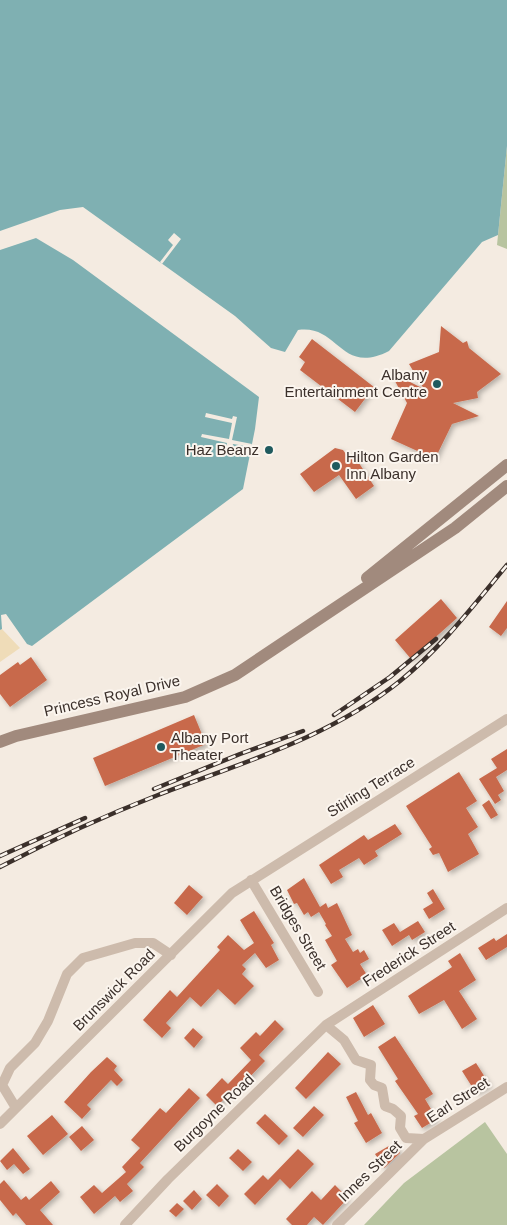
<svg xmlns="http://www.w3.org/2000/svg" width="507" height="1225" font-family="Helvetica,sans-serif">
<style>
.green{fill:#b8c4a0}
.sand{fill:#efdcb8}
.water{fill:#7fb0b2}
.pier{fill:#f4ebe1}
.building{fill:#c8694b;filter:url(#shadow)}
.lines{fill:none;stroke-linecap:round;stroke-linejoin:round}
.street{stroke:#cdbbac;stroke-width:10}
.secondary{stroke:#a18a7d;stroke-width:12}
.rail-casing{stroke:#3b302b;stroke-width:4.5}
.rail{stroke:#fbf5ee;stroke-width:2.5;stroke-dasharray:8;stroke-linecap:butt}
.poi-dot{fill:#1f5a5e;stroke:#fbf5ee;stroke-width:2}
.labels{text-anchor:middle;stroke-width:4;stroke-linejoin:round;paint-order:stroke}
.poi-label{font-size:15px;fill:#3b302b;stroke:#fbf5ee;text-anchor:end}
.street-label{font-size:15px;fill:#3b302b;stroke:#fbf5ee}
</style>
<defs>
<filter id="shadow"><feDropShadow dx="2.5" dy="2.5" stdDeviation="2.5" flood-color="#0004"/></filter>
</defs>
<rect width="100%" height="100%" fill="#f4ebe1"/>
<path class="green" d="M507,146V249L497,245Z
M485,1122L507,1154V1225H364L404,1183Z"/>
<path class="sand" d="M2,629L20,648L0,662V630Z"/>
<path class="water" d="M0,0H507V146L498,235L482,242L389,351C340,376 339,324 298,330L285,352L271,348L235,316L83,207L60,210L0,231Z
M36,238L73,260L259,397L255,429L243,489L32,646L27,644L6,614L1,615L2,629L0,630V250Z"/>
<path class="pier" d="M174,233L181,239L162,264L160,262L173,245L168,240Z
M206,413L232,419L233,416L237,417L232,440L252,444L251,447L233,444L232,448L226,447L227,443L201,437L202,434L229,439L232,423L205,417Z"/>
<path class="building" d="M441,326L463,343L467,341L469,348L501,374L477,392L478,398L453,403L479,416L452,424L435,459L391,439L407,403L390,372L424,389L409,364L439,352Z
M312,339L374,387L355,412L300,370L305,362L299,357Z
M335,448L343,450L348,457L353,454L374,486L356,499L339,475L314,492L300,474Z
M441,599L457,618L411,659L395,640Z
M507,601V628L501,636L489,627Z
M31,657L47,680L10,707L0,694V675L18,662L20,665Z
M194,715L206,744L105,786L93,758Z
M507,749V770L496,777L504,791L498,795L501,800L495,804L479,779L497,768L491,759Z
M459,772L477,801L466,808L478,827L468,834L479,854L448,872L439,853L433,855L429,849L432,847L406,806Z
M489,800L498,815L491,819L482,805Z
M395,824L402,834L375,851L378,856L364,865L359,858L339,870L343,877L331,884L319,865L364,835L368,840Z
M304,878L320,907L326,903L328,908L337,903L352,935L345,939L353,952L358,949L360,953L364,950L369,959L360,964L367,975L347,988L331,965L337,961L325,940L332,936L325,925L326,924L319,912L311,917L308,912L304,915L297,903L294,904L287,890Z
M189,885L203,897L187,915L174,903Z
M433,889L445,909L429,919L423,909L433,903L427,893Z
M254,911L274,943L271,945L279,960L266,968L255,953L242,965L246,969L242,974L254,986L235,1005L218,989L201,1007L190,997L166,1023L171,1028L162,1038L143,1020L170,990L177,997L220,950L217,947L228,935L244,950L254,943L240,920Z
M418,921L425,932L412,940L409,935L392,946L382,930L394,923L400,932Z
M507,934V947L486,960L478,948L494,938L496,941Z
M460,953L476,980L459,991L477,1019L462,1029L444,1000L419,1014L408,996L452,967L448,961Z
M373,1005L385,1024L364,1037L353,1018Z
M275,1020L284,1029L259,1055L265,1061L244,1083L242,1081L217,1106L206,1095L222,1078L228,1084L251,1060L240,1048L256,1032L260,1036Z
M193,1028L203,1037L194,1048L184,1038Z
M395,1036L433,1094L425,1099L437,1119L422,1128L414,1116L418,1114L395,1081L398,1079L378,1047Z
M328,1052L341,1064L306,1099L295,1088Z
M107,1057L117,1066L114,1070L123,1080L117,1086L111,1080L87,1105L91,1109L82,1119L64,1102L91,1072Z
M476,1063L490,1085L476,1093L462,1071Z
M189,1088L200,1098L140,1163L144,1167L127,1184L133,1191L120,1202L115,1196L94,1214L80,1197L94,1185L102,1193L126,1172L122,1167L140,1148L131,1140L160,1108L166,1113Z
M356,1092L368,1115L371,1113L382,1133L366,1143L354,1123L358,1121L346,1097Z
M314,1106L324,1115L303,1137L293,1128Z
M265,1114L288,1136L279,1145L256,1123Z
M52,1115L68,1134L43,1155L27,1136Z
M82,1126L94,1140L81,1151L69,1137Z
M394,1143L400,1153L384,1168L375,1154Z
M13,1148L30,1169L23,1174L14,1164L7,1170L0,1161Z
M238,1149L252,1162L243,1171L229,1158Z
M298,1149L314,1164L290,1189L280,1179L255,1205L244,1194L263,1175L268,1180Z
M4,1180L21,1200L26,1196L29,1200L51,1181L60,1192L40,1210L53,1225H26L16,1213L13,1216L0,1200V1184Z
M217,1184L229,1196L219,1207L206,1195Z
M335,1185L348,1198L323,1225L314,1217L307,1225H292L286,1219L312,1191L321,1200Z
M194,1190L202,1199L192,1210L183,1201Z
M177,1203L184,1209L176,1217L169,1211Z"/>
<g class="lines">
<path class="street" d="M251,880L318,992
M326,1025L344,1040L356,1060L371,1065L370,1080L374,1085L382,1088L385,1106L393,1109L401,1116L400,1128L406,1138L424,1139
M16,1108L2,1085L10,1068L35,1043L48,1021L67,974L83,958L135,943H153L171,955
M0,1124L232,893L507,719
M125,1225L168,1179L326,1025L507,908
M337,1225L424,1139L507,1087"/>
<path class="secondary" d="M367,578L507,465
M0,742L16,736L185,697L235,675L455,528L507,486"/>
<defs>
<path id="rail" d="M334,715L390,677L436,639
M154,789L240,754L303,731
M0,856L85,818
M0,867C52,840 104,816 158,795C241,763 329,738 400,681C441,648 473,606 507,565"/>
</defs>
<use href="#rail" class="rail-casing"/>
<use href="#rail" class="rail"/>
</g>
<g class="poi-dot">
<circle cx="437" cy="384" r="5"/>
<circle cx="269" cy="450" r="5"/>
<circle cx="336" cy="466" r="5"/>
<circle cx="161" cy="747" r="5"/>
</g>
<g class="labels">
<g class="poi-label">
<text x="427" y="380">Albany<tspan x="427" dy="17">Entertainment Centre</tspan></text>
<text x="259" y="455">Haz Beanz</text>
<text x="346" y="462" text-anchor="start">Hilton Garden<tspan x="346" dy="17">Inn Albany</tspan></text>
<text x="171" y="743" text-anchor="start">Albany Port<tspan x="171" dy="17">Theater</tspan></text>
</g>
<g class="street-label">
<text transform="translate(112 696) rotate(-13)" y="5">Princess Royal Drive</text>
<text transform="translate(371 787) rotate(-32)" y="5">Stirling Terrace</text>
<text transform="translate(298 928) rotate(59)" y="5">Bridges Street</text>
<text transform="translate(409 954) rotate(-33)" y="5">Frederick Street</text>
<text transform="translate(114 990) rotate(-45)" y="5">Brunswick Road</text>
<text transform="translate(458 1100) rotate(-33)" y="5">Earl Street</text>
<text transform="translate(214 1113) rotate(-44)" y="5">Burgoyne Road</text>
<text transform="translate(370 1171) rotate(-44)" y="5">Innes Street</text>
</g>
</g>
</svg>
